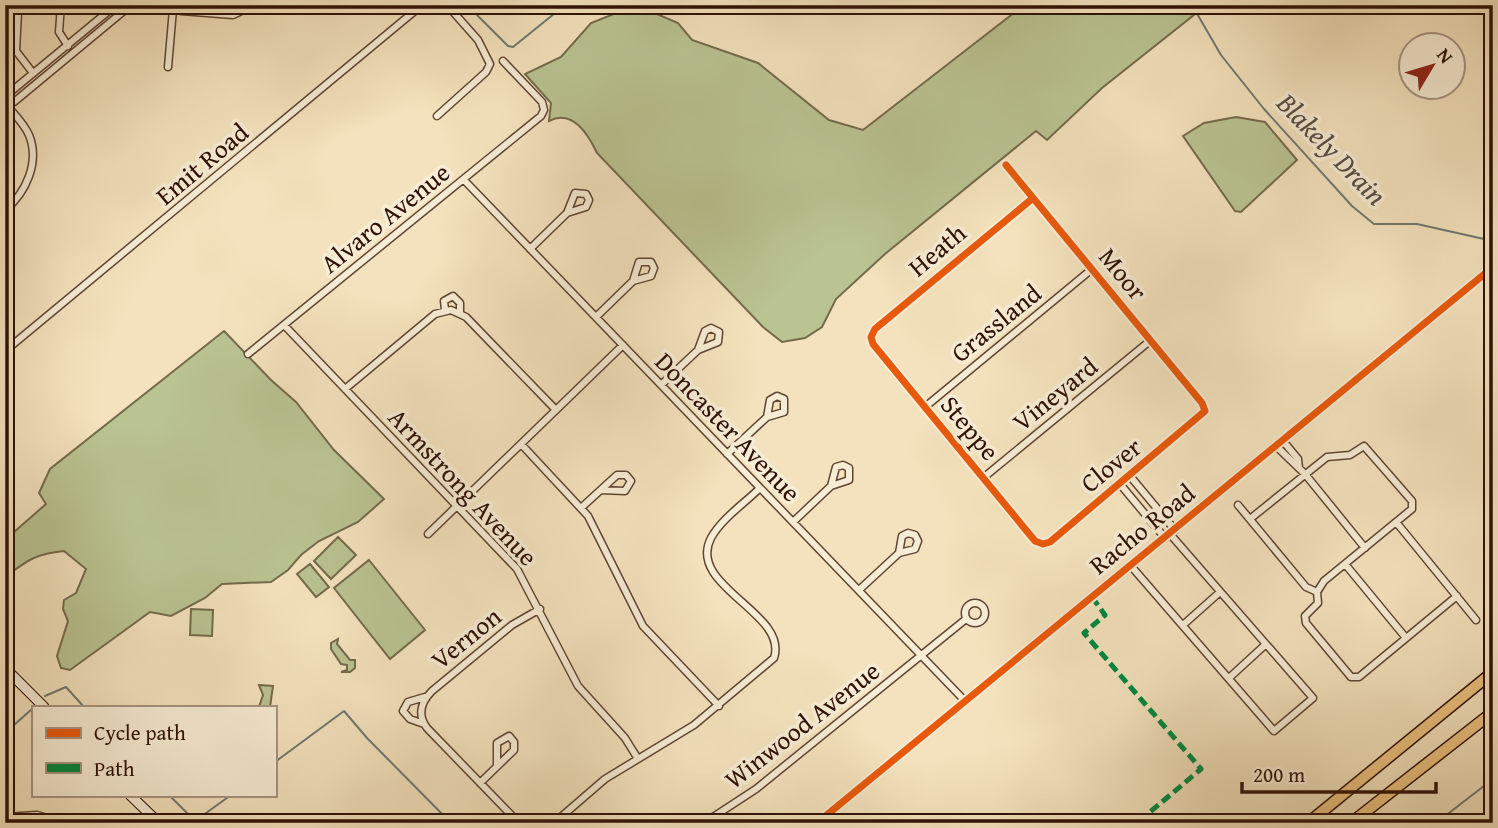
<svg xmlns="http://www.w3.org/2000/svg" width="1498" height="828" font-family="'Gentium Book Plus',serif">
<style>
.green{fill:#bac392;stroke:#746a4c;stroke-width:2}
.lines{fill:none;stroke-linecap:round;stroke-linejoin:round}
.stream{stroke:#717871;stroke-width:2}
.minor-casing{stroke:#5f4534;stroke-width:9}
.tertiary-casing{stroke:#5f4534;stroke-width:10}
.secondary-casing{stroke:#2e1106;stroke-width:11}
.motorway-casing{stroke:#2e1106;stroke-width:13}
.minor{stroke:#f7ecd4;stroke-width:6}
.tertiary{stroke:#f7ecd4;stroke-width:8}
.secondary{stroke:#f7ecd4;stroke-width:9}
.motorway{stroke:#eac17e;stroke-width:10}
.quiet{stroke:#00873e;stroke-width:5;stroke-dasharray:10 5;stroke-linecap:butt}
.cycleway-casing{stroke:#f7ecd4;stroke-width:11}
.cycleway{stroke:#e8590c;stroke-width:7}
.labels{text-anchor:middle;stroke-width:7;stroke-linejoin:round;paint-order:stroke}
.street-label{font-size:26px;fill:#2e1106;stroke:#f7ecd4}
.water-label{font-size:28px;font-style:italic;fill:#554d45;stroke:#f7ecd4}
</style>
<rect width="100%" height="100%" fill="#f3e2bd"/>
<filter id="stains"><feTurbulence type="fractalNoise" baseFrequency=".00286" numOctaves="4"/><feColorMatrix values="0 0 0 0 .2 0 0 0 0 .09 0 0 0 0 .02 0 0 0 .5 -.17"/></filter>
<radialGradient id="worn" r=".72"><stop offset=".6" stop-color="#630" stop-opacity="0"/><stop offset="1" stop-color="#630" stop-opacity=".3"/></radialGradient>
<path class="green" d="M636,5L678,23L692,40L758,63L829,120L863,130L1024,5L1204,7L1102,88L1047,140L1036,131L885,254L836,299L822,327L805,338L782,342L763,327L597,153C589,136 573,108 549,121L551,103L525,74L561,57L591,23Z
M1236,117L1265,122L1297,160L1241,212L1235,211L1183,136L1204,123Z
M224,331L271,380L296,402L334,450L384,499L358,522L319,541L301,555L288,570L271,582L222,584L205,598L171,616L150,612L70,670L61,668L57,656L68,621L63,609L64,600L76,593L86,569L64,551C35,554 28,560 5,577V540L46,504L39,493L50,469Z
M338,537L356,555L331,579L314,561Z
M369,560L425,630L390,659L334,588Z
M310,564L329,587L316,597L297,574Z
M191,609L213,610L212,636L190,635Z
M338,639L337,644L350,660H355V668L350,672H341L347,670V665L341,664L331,649V643Z
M259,685L273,686L270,707H259L263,695Z"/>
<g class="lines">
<path class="stream" d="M467,5L508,46L513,47L565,5
M1192,5L1221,55L1264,109L1352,206L1374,224H1417L1493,241
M45,696L66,687L84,707
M5,733L32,709
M275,762L344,711L367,738L451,823
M169,795L195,821L231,795
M1436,823L1493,779"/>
<defs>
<path id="minor" d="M61,5L59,32L68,46
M168,5L181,11L233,15L254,5
M18,12L16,51L33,73
M168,67L173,9
M5,101L8,94L116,5
M5,102H14L131,5
M5,103C13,113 24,123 29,135C40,162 26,193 5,210
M437,116L486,72L490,64L478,40L447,5
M1006,165L1202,403L1205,411L1050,542L1043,544L1035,541L873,344L871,337L875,329L1033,198
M464,180L965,701
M530,249L567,213L586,207L589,200L586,194L575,193L567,213
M445,310L444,301L453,296L460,303V312
M596,317L633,281L651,276L654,268L651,262H639L633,281
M284,325L517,569L578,686L625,738L638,759
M5,351L422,5
M248,354L541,116L544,110L542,102L503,61
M661,385L698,350L718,342L719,332L711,328L705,331L698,350
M345,389L435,314L451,310L466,317L556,410
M925,407L1092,269
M1283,441L1298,459L1299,468
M521,444L588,516L643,626L719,706
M1276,446L1305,474L1365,548
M727,454L767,417L784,412V399L777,396L770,400L767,417
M1130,476L1175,530
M983,478L1151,340
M1120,484L1165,538
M1238,505L1306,587L1317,592
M582,507L617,475H626L631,481L625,491L601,490
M1250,519L1327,457L1350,455L1364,446L1412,501V509L1324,581L1317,592L1318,603L1305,616L1306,623L1351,677H1359L1457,596
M793,522L831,486L849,480V468L843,465L836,467L831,486
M1396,522L1476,620
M428,534L623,345
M1345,564L1406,638
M1131,566L1274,731L1313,698L1170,534
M859,590L899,553L915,549L918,541L915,535L908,533L902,536L899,553
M965 613a10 10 0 1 1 20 0a10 10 0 1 1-20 0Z
M1183,625L1220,592
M1229,678L1265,645
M424,724L410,719L403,711L408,702L425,697
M480,783L514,750V742L509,736L497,743V765
M5,817L37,815L64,823
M519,823L427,728C417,715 421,702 432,691L512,625L540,609
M554,823L605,779L694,725L774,658C789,613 686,586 711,538C721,519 745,503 760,488
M704,823L756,789L966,619"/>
<path id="tertiary" d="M817,823L1493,267"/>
<path id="secondary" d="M5,668L44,707
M130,795L159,823"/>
<path id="motorway" d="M1308,823L1493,672
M1351,823L1493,712"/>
</defs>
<use href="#minor" class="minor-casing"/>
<use href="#tertiary" class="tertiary-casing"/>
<use href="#secondary" class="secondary-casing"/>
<use href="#motorway" class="motorway-casing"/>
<use href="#minor" class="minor"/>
<use href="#tertiary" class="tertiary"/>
<use href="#secondary" class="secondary"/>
<use href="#motorway" class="motorway"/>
<path class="quiet" d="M1092,597L1105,615L1084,633L1201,769L1137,823"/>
<defs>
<path id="cycleway" d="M1006,165L1202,403L1205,411L1050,542L1043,544L1035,541L873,344L871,337L875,329L1033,198
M817,823L1493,267"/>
</defs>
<use href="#cycleway" class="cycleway-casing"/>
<use href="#cycleway" class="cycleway"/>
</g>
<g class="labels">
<g class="street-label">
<text transform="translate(202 164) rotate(-40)" y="9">Emit Road</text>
<text transform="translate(385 218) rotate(-39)" y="9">Alvaro Avenue</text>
<text transform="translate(937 250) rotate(-40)" y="9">Heath</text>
<text transform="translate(1123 274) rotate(51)" y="9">Moor</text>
<text transform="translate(996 323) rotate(-39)" y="9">Grassland</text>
<text transform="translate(1055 394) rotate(-39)" y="9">Vineyard</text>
<text transform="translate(728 427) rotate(46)" y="9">Doncaster Avenue</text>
<text transform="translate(970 428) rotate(50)" y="9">Steppe</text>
<text transform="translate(1111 465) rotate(-39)" y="9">Clover</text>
<text transform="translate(463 487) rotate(47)" y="9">Armstrong Avenue</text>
<text transform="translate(1142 529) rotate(-39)" y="9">Racho Road</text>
<text transform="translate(466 638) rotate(-39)" y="9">Vernon</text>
<text transform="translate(802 725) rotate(-38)" y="9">Winwood Avenue</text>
</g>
<g class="water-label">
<text transform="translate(1332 149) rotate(46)" y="10">Blakely Drain</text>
</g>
</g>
<rect width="1498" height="828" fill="none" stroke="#f3e2bd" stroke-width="28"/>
<rect x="7" y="7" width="1484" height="814" fill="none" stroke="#2e1106" stroke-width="3.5"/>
<rect x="14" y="14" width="1470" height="800" fill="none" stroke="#2e1106" stroke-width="2"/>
<rect x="32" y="706" width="245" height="91" fill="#f7ecd4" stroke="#a79482" stroke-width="2"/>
<rect x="46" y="728" width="35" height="10" fill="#e8590c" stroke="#a79482" stroke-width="2"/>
<text x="94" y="740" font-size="21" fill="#2e1106">Cycle path</text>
<rect x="46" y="763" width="35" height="10" fill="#00873e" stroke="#a79482" stroke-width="2"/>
<text x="94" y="776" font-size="21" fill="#2e1106">Path</text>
<g transform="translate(1432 66) rotate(52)"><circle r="33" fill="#f7ecd4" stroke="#a79482" stroke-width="2"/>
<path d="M0-5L12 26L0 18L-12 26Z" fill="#8f2418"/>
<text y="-10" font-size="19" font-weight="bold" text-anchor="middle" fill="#2e1106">N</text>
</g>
<path d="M1242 782v10h194v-10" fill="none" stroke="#2e1106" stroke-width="3.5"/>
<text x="1253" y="782" font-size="21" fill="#2e1106" stroke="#f7ecd4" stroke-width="5" paint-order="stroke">200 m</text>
<rect width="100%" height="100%" filter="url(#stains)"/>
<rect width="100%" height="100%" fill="url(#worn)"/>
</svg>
